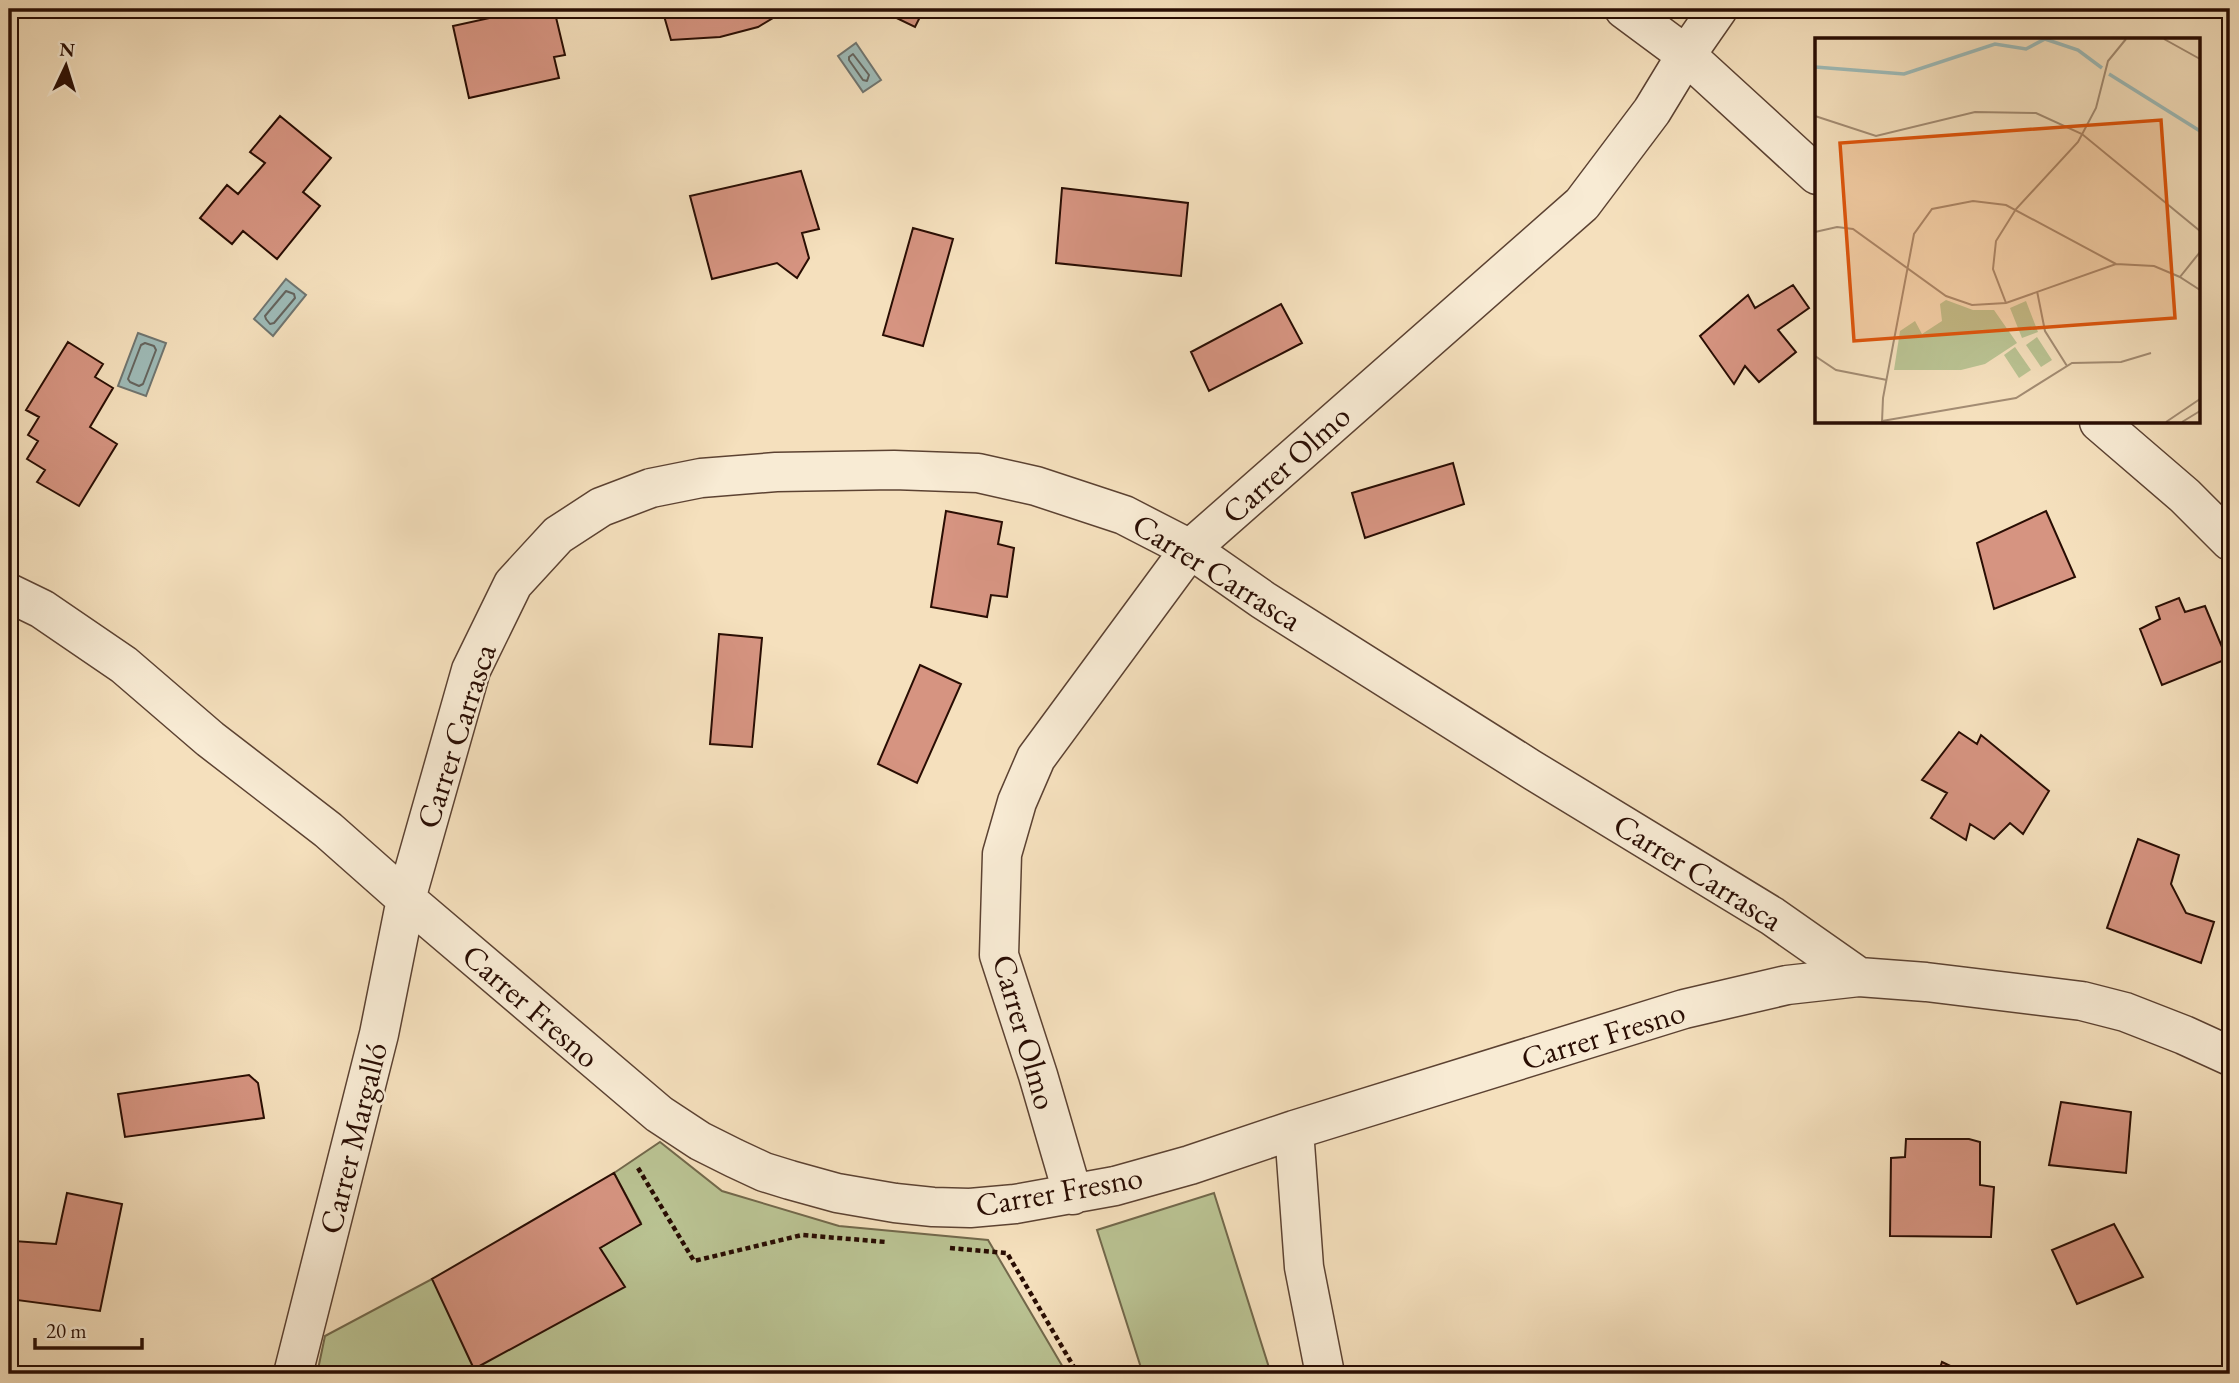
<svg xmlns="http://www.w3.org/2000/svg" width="2239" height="1383" font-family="'EB Garamond',serif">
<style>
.green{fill:#bac393;stroke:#72684b;stroke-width:2}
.water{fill:#9ebbb8;stroke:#6f7570;stroke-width:2}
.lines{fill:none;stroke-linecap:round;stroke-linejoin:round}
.shore{stroke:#64645e;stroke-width:2}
.building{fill:#d69481;stroke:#290d03;stroke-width:2}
.minor-casing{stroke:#5c4232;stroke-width:41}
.path{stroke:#290d03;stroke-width:4.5;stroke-dasharray:5 3.5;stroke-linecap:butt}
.minor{stroke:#f8ebd4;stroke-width:38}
.labels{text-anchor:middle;stroke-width:5;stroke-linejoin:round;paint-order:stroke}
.street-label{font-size:32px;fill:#290d03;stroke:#f8ebd4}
.inset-river{fill:none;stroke:#9ebbb8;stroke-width:3.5}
.inset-road{fill:none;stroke:#a38c73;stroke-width:2}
.view{fill:#de550c;fill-opacity:0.15;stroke:#de550c;stroke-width:3.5}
.inset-edge{fill:none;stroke:#290d03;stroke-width:3.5}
</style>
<rect width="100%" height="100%" fill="#f5e0bd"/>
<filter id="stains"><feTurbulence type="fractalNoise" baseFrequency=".00286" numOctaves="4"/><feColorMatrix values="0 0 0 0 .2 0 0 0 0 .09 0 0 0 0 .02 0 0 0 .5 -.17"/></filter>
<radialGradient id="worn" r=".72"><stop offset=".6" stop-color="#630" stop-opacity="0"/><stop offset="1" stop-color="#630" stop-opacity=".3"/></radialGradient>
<path class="green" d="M660,1142L722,1191L839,1226L988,1240L1067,1374H317L325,1336L432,1279L600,1248L641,1223L614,1173Z
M1214,1193L1271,1374H1143L1097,1230Z"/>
<path class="water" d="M856,43L881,80L863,92L838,56Z
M286,279L306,295L273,336L254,319Z
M138,333L166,343L146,396L118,386Z"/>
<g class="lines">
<path class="shore" d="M853,54L869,75L867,81L863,80L849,60V57Z
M286,291L294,294L295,298L274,323L270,324L266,319L265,316Z
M145,343L154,346L156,350L143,384L139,386L130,382L128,379L141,345Z"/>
</g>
<path class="building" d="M531,9H554L565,55L554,57L559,78L469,98L453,26Z
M662,9H788L758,27L720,37L671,40Z
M878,9H924L915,27Z
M280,116L331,158L303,192L320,206L277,259L243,231L232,244L200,218L227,185L238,194L265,163L250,152Z
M801,171L819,229L802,233L809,258L797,278L777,263L712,279L690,196Z
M1062,188L1188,203L1181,276L1056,263Z
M913,228L953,239L923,346L883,335Z
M1793,285L1809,308L1778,330L1796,352L1759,382L1745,366L1734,384L1700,336L1748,295L1755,308Z
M1281,304L1302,343L1209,391L1191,352Z
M68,342L103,364L95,377L113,388L90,427L117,444L79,506L37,482L45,470L27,459L38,441L28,435L39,417L26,410Z
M1453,463L1464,504L1365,538L1352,493Z
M946,511L1002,522L998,544L1014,548L1007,597L991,595L987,617L931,607Z
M2046,511L2075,577L1994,609L1977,543Z
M2179,598L2185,612L2205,606L2227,659L2162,685L2140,629L2160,619L2156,607Z
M719,634L762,638L752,747L710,744Z
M920,665L961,684L917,783L878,764Z
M1959,732L1977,744L1981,735L2049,791L2023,834L2010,823L1994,839L1970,824L1966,840L1931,818L1947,793L1922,780Z
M2138,839L2179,855L2171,884L2186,913L2214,922L2201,963L2107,928Z
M249,1075L258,1083L264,1118L125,1137L118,1094Z
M2061,1102L2131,1112L2126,1173L2049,1165Z
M1906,1139H1969L1980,1142V1185L1994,1187L1991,1237L1890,1236L1891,1158L1905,1157Z
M614,1173L641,1224L600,1248L625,1287L474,1369L432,1279Z
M67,1193L122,1204L100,1311L9,1299L14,1241L56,1244Z
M2114,1224L2143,1277L2077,1304L2052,1250Z
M1942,1362L1967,1374H1925L1926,1372L1938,1374Z"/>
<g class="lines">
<defs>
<path id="minor" d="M1624,9L1686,55L1817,175
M2099,422L2185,496L2230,541
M9,593L42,609L124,665L210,739L328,830L406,899L659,1114L700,1141L734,1158L764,1172L790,1180L837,1193L895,1203L933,1207L970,1208L1015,1204L1115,1186L1190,1165L1294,1130L1684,1009L1787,985L1859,977L1926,982L2082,1001L2125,1012L2184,1035L2230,1056
M1294,1130L1304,1267L1325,1374
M1073,1195L1038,1075L999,955L1002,854L1017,802L1036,758L1190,549L1582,204L1652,111L1686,55L1718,9
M293,1374L379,1034L406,899L471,670L513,584L558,535L601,507L651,488L701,478L776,472L894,470L978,473L1036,486L1124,515L1190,549L1263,600L1529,768L1772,916L1859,977"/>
</defs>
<use href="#minor" class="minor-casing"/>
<path class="path" d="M638,1168L694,1261L802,1235L886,1242
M950,1248L1007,1253L1078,1374"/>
<use href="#minor" class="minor"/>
</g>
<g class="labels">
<g class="street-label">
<text transform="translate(1286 464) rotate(-42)" y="11">Carrer Olmo</text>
<text transform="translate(1217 572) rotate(32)" y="11">Carrer Carrasca</text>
<text transform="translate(456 736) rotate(-72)" y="11">Carrer Carrasca</text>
<text transform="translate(1698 872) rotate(32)" y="11">Carrer Carrasca</text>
<text transform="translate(531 1006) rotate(41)" y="11">Carrer Fresno</text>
<text transform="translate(1025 1032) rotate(74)" y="11">Carrer Olmo</text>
<text transform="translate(1603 1035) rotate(-17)" y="11">Carrer Fresno</text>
<text transform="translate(353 1138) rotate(-76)" y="11">Carrer Margalló</text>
<text transform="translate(1059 1191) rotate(-10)" y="11">Carrer Fresno</text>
</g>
</g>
<g transform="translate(1815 38)">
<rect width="385" height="385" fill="#f5e0bd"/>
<path d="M131,262L158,272H179L202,305L170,326L146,332H79L85,293L100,283L107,296L127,283L125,266ZM211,263L223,294L207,300L195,270ZM222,299L237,322L226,329L211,307ZM200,309L216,332L204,340L189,317Z" fill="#bac393"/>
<path class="inset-river" d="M0,29L89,36L180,6L211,11L230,1L263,12L287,30M294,36L385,93"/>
<path class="inset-road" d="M349,1L385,21M0,78L61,98L160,74L221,75L267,96L385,193M0,194L22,189L38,191L131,258L157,267L191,265L301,226L339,228L365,239M385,214L365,239L385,252M222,253L230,293L252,328M191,265L178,231L181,203L201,171L263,104L281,70L293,23L311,1M0,318L21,332L72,342M67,383L201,360L257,325L306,324L336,315M67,384L68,360L99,196L117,171L158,163L191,167L301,226M351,384L385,361M367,384L385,373"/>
<path class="view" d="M346,82L360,280L39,303L25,105Z"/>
<rect width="385" height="385" class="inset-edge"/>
</g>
<rect width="2239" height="1383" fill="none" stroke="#f5e0bd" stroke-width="35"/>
<rect x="10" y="10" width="2218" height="1362" fill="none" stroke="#290d03" stroke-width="3.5"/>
<rect x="18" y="18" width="2204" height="1348" fill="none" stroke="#290d03" stroke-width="2"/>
<g transform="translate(66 66) rotate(4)" stroke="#f8ebd4" stroke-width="5" paint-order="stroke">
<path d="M0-5L12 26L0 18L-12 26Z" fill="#290d03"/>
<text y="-10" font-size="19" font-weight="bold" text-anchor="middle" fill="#290d03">N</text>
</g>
<path d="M35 1338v10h107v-10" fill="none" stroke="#290d03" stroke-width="3.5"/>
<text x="46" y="1338" font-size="21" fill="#290d03" stroke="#f8ebd4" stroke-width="5" paint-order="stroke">20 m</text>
<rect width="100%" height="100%" filter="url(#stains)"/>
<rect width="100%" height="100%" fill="url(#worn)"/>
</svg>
